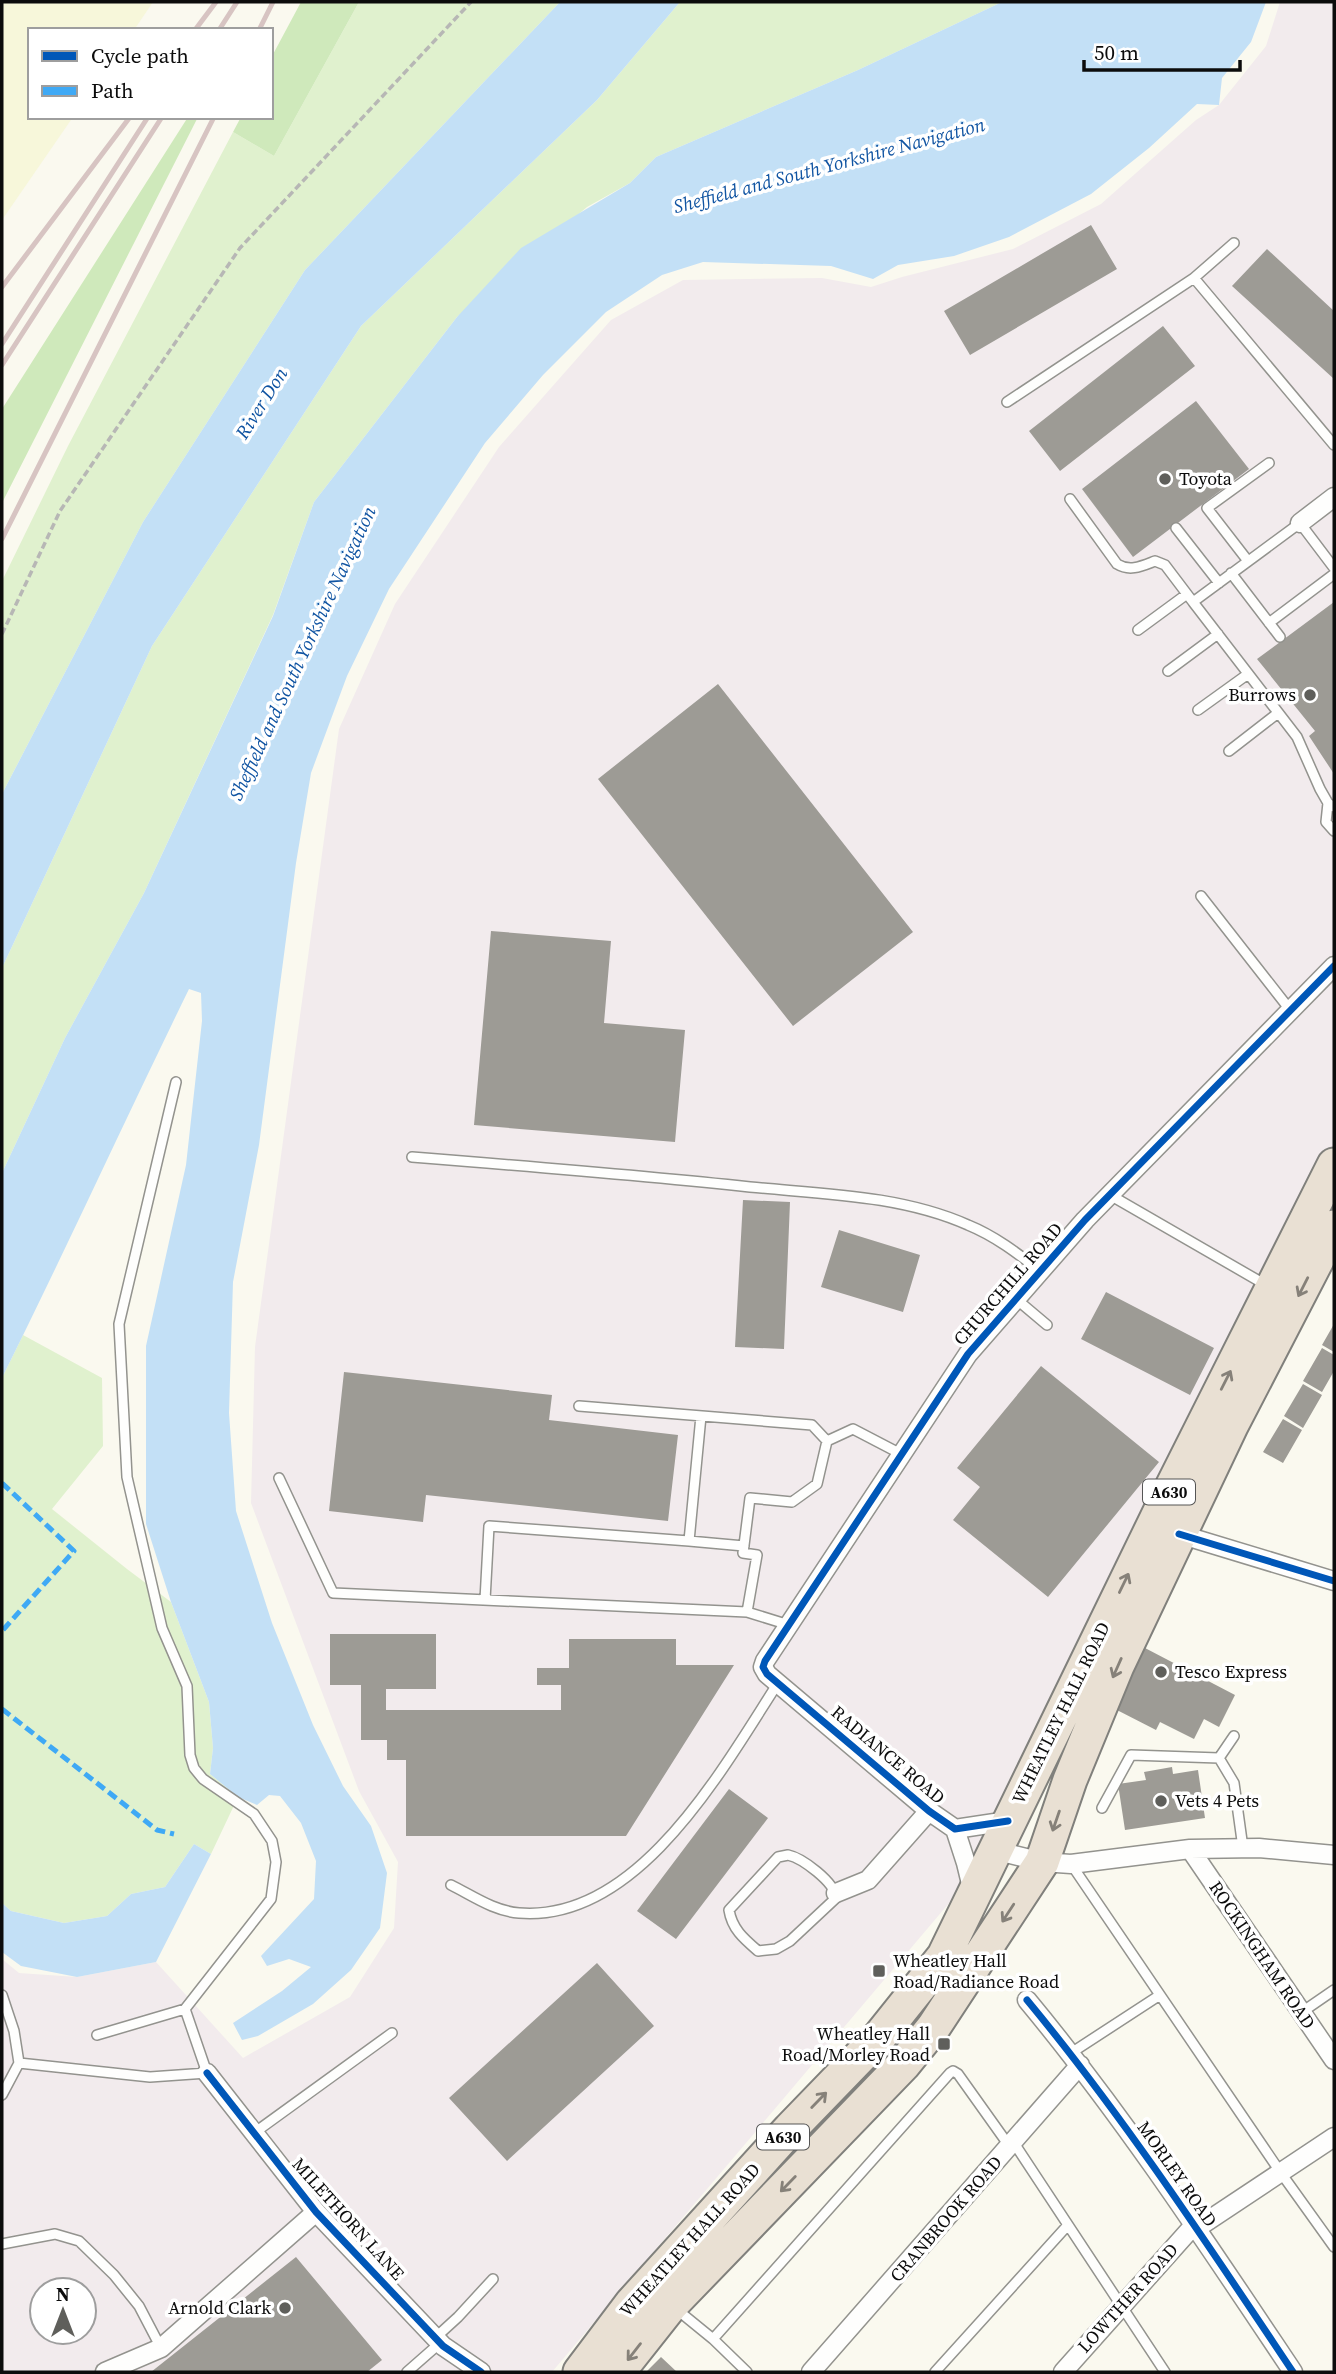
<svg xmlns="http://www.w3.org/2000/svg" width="1336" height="2374" font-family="'Source Serif 4',serif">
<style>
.industrial{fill:#f2ebed;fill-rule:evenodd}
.farmland{fill:#f7f7da}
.green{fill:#e0f1ce}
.forest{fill:#cfe9bb}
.water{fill:#c3e0f6}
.building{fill:#9d9b95}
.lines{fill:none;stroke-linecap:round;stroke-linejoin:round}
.lane-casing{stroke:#93938e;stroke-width:12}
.street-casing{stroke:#93938e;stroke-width:21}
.highway-casing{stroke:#80807c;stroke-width:37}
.path{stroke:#b7b7b5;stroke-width:3.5;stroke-dasharray:7 3.5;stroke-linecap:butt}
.lane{stroke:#fefefd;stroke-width:9}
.street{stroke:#fefefd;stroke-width:18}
.highway{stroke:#e9e0d3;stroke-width:33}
.rail{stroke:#d7c4c2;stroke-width:5}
.quiet{stroke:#3fa9f5;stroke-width:5;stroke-dasharray:10 5;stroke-linecap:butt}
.cycleway-casing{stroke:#fff;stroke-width:11}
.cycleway{stroke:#0057b8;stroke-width:7}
.oneway{stroke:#868179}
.poi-dot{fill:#5f5f5b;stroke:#fff;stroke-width:2.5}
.labels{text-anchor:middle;stroke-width:7;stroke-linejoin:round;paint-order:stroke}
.shield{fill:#fff;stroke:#555;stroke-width:2}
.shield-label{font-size:16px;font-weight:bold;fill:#0c0c0c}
.poi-label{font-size:18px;fill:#0c0c0c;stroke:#fff;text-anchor:start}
.street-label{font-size:18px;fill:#0c0c0c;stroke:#fff}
.water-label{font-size:19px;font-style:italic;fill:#1054a2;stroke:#fff}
</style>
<rect width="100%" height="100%" fill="#faf9ef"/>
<path class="industrial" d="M1280,2H1334V1165L994,1850L552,2372H2V1959L19,1973L77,1977L156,1962L243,2058L350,1997L394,1928L398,1862L359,1791L251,1503L255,1347L339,729L395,604L499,447L611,320L683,280L822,278L871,287L902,277L1013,249L1101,204L1196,120L1219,105L1266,46ZM42,2290H84V2332H42Z"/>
<path class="farmland" d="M2,2H153L134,30H30V117H73L2,220Z"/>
<path class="green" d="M359,2H560L305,270L143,522L2,794V581L68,446L233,132L274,156Z
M680,2H1002L858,70L656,157L630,183L587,207L457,317L314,502L273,615L144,893L65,1038L2,1173V968L152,646L361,326L597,100Z
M23,1335L102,1378L103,1446L52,1509L127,1569L171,1602L209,1702L213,1748L210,1774L238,1797L211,1854L194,1844L165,1887L131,1894L107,1916L64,1923L11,1911L2,1903V1378Z"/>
<path class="forest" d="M301,2H359L274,156L233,132L241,117H271V58Z
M188,117H198L2,503V409Z"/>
<path class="water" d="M560,2H680L597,100L361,326L152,646L2,968V794L143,522L305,270Z
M1002,2H1266L1251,42L1222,78L1219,105L1197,104L1149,148L1091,194L1009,237L954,256L898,265L873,279L831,266L703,262L662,275L606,312L543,375L485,443L389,589L347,676L311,773L296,863L259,1145L233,1282L229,1413L236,1511L272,1623L313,1725L343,1786L371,1826L387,1873L380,1928L351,1970L313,2004L258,2036L242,2040L233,2023L282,1991L311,1967L289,1959L267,1966L261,1956L314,1899L316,1861L301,1823L280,1796L269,1795L257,1805L238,1797L210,1774L213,1748L209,1702L171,1602L146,1524V1346L186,1165L202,1021L201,993L189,989C126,1118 66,1249 2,1378V1173L65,1038L144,893L273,616L314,502L457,317L521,248L630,183L656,157L858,70Z
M194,1844L211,1854L156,1962L77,1977L21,1966L2,1952V1903L11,1911L64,1923L107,1916L131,1894L165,1887Z"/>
<path class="building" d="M1091,225L1117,269L970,355L944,311Z
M1267,249L1334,311V379L1232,286Z
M1163,326L1195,366L1060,471L1029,431Z
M1196,401L1249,469L1133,557L1082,489Z
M1334,602V774L1309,736L1315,731L1257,659Z
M718,684L913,932L793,1026L598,779Z
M491,931L611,941L604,1023L685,1030L675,1142L474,1125Z
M743,1200L790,1202L784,1349L735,1347Z
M839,1230L920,1255L903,1312L821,1287Z
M1106,1292L1214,1348L1190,1395L1081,1339Z
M1334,1324V1352L1322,1345Z
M1322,1348L1334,1355V1371L1322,1392L1303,1381Z
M1041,1366L1159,1462L1048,1597L953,1520L980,1487L957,1468Z
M344,1372L552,1395L549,1420L678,1435L668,1521L426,1495L423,1522L329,1511Z
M1303,1384L1322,1395L1303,1428L1284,1416Z
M1283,1419L1302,1430L1283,1463L1263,1452Z
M330,1634H436V1689H386V1710H561V1685H537V1668H569V1639H676V1665H734L626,1836H406V1760H387V1740H361V1685H330Z
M1145,1648L1235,1695L1219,1727L1204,1719L1194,1739L1160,1722L1156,1730L1113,1708Z
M1172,1767L1173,1774L1198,1770L1205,1818L1125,1830L1118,1784L1146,1780L1144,1772Z
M729,1789L768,1818L676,1939L637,1911Z
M597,1963L654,2026L507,2161L449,2098Z
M296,2257L382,2360L367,2372H151Z
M661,2357L677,2372H646Z"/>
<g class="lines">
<defs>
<path id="lane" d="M1194,278L1234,243
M1007,402L1194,278L1334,445
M1070,499L1117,564C1130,572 1142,566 1155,561L1165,565L1193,602
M1176,528L1219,583
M1248,561L1207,508L1269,463
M1334,568L1300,523L1193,602L1297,737L1320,789L1328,803L1334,807
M1231,573L1280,637
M1269,623L1334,574
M1138,630L1187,594
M1168,671L1218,634
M1198,710L1248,674
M1229,751L1278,713
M1328,803L1326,822L1334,831
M1201,896L1291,1011
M412,1157C525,1166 638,1175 750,1187C822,1194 901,1195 968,1225C995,1236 1017,1253 1039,1270
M1110,1195L1266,1285
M1015,1298L1047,1325
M579,1406L812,1425L827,1441
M279,1478L333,1593L747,1612L789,1625
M689,1541L744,1546
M485,1600L489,1526L689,1541L701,1416
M747,1612L757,1555L743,1553L750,1498L792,1502L817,1484L827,1441L853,1429L901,1454
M1219,1758L1234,1736
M1102,1808L1131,1755L1219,1758L1234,1783L1243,1848
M788,1855C802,1858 835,1882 836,1898L790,1941L776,1949L758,1951C744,1939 732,1929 729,1910L778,1857Z
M1071,1864L1281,2173L1334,2247
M451,1885C473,1896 494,1911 519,1913C638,1923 723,1768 778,1683
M2,1995L14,2031L19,2063L2,2095
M1302,2012L1334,1990
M97,2035L185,2009
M1071,2053L1160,1995
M19,2063L150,2077L207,2073L185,2009L271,1899L276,1862L272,1841L254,1814L203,1779L194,1768L190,1755L187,1686L162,1628L127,1477L119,1324L176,1082
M254,2133L392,2033
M1014,2143L1165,2372
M2,2244L55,2234L79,2241L114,2275L139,2306L161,2348
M675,2308L713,2339L747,2372
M435,2338L458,2317L493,2279
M713,2339L950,2073L953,2071L958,2074L1010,2147
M407,2372L440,2343
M935,2372L1067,2226"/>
<path id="street" d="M1300,523L1334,497
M1179,1534L1334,1581
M1008,1821L955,1829L929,1811L767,1674L763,1667L765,1661L968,1354L1085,1220L1334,966
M955,1829L966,1863L973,1892
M1190,1849L1334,2060
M994,1850L1042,1862L1071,1864L1190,1849L1259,1848L1334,1855
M836,1893L868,1880L929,1811
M1027,2000C1124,2117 1208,2245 1293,2372
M207,2073L316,2212L443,2346L481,2372
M1197,2228L1334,2137
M105,2372L161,2348L316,2212
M811,2372L1080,2065
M1063,2372L1195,2224"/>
<path id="highway" d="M580,2372L632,2303L790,2129L880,2036L944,1956L1173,1485L1334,1165
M618,2372L671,2305L903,2065L933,2028L1042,1862L1070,1780L1117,1666L1231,1426L1334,1227"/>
</defs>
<use href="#lane" class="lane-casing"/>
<use href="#street" class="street-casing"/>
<use href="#highway" class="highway-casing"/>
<path class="path" d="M2,634L60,511L240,248L471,2
M997,1980L1013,1991"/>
<use href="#lane" class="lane"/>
<use href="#street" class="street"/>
<use href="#highway" class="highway"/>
<path class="rail" d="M195,30L216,2
M219,30L237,2
M259,30L273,2
M2,287L130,117
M2,344L148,117
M2,365L162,117
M2,539L214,117"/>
<path class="quiet" d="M2,1483L74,1551L2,1631
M2,1709L157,1830L174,1834"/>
<defs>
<path id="cycleway" d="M1179,1534L1334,1581
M1008,1821L955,1829L929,1811L767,1674L763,1667L765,1661L968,1354L1085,1220L1334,966
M1027,2000C1124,2117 1208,2245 1293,2372
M207,2073L316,2212L443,2346L481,2372"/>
</defs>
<use href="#cycleway" class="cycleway-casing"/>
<use href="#cycleway" class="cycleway"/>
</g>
<defs><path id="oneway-shaft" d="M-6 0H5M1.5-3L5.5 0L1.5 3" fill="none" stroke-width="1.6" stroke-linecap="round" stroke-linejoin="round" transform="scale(1.75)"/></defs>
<g class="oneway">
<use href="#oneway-shaft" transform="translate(1303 1287) rotate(117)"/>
<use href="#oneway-shaft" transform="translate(1226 1380) rotate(-63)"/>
<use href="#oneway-shaft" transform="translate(1124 1583) rotate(-64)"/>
<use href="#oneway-shaft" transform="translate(1117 1668) rotate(114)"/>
<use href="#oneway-shaft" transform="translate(1056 1821) rotate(109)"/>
<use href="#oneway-shaft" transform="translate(1008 1913) rotate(123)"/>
<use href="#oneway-shaft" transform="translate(819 2100) rotate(-46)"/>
<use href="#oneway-shaft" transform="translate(788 2184) rotate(134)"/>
<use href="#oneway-shaft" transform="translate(634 2352) rotate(128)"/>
</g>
<g class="poi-dot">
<circle cx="1165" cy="479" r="7"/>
<circle cx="1310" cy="695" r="7"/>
<circle cx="1161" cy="1672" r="7"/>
<circle cx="1161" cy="1801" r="7"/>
<rect x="872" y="1964" width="14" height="14" rx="3.5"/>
<rect x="937" y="2037" width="14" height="14" rx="3.5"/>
<circle cx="285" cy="2308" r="7"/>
</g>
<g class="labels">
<g class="shield">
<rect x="1143" y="1479.5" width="52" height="25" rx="5"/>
<rect x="757" y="2124.5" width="52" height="25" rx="5"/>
</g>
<g class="shield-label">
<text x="1169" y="1498">A630</text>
<text x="783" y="2143">A630</text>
</g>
<g class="poi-label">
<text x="1179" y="485">Toyota</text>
<text x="1296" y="701" text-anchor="end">Burrows</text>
<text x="1175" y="1678">Tesco Express</text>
<text x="1175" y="1807">Vets 4 Pets</text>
<text x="893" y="1967">Wheatley Hall<tspan x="893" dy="21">Road/Radiance Road</tspan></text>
<text x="930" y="2040" text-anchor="end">Wheatley Hall<tspan x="930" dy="21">Road/Morley Road</tspan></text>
<text x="271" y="2314" text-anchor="end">Arnold Clark</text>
</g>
<g class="street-label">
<text transform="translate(1008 1284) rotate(-49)" y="6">CHURCHILL ROAD</text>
<text transform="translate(1061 1713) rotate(-64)" y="6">WHEATLEY HALL ROAD</text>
<text transform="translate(888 1755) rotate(40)" y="6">RADIANCE ROAD</text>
<text transform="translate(1262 1955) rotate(56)" y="6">ROCKINGHAM ROAD</text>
<text transform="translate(1177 2174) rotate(55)" y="6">MORLEY ROAD</text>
<text transform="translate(348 2219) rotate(48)" y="6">MILETHORN LANE</text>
<text transform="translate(946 2219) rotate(-49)" y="6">CRANBROOK ROAD</text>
<text transform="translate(690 2240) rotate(-48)" y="6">WHEATLEY HALL ROAD</text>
<text transform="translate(1128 2298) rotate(-48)" y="6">LOWTHER ROAD</text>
</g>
<g class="water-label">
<text transform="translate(829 165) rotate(-15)" y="7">Sheffield and South Yorkshire Navigation</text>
<text transform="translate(261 403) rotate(-58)" y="7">River Don</text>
<text transform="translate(302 653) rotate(-65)" y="7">Sheffield and South Yorkshire Navigation</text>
</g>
</g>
<rect width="1336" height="2374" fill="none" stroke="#0c0c0c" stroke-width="7"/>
<rect x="28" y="28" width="245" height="91" fill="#ffffff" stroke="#9e9e9e" stroke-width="2"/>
<rect x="42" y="51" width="35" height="10" fill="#0057b8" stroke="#9e9e9e" stroke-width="2"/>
<text x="91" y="63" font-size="21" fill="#0c0c0c">Cycle path</text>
<rect x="42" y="86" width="35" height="10" fill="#3fa9f5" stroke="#9e9e9e" stroke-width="2"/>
<text x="91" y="98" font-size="21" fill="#0c0c0c">Path</text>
<g transform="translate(63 2311)"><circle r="33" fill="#ffffff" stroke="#9e9e9e" stroke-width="2"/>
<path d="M0-5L12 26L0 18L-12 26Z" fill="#5f5f5b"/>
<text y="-10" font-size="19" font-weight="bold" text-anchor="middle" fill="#0c0c0c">N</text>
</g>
<path d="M1084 60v10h156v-10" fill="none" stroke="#0c0c0c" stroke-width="3.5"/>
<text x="1094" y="60" font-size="21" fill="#0c0c0c" stroke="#ffffff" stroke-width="5" paint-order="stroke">50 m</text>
</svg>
